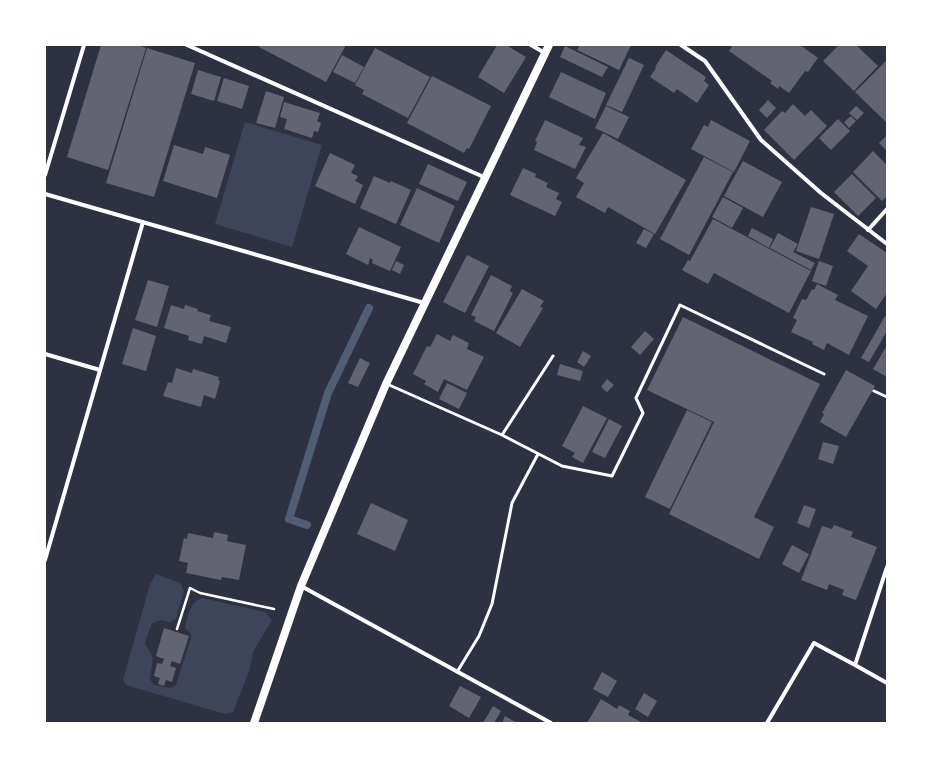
<svg xmlns="http://www.w3.org/2000/svg" width="932" height="768" font-family="Commissioner,sans-serif">
<style>
.green{fill:#3c4559}
.lines{fill:none;stroke-linecap:round;stroke-linejoin:round}
.stream{stroke:#4f5d75;stroke-width:8}
.building{fill:#626471}
.path{stroke:#fff;stroke-width:2.5}
.service{stroke:#fff;stroke-width:3}
.minor{stroke:#fff;stroke-width:4}
.secondary{stroke:#fff;stroke-width:8}
</style>
<rect width="100%" height="100%" fill="#2d3142"/>
<path class="green" d="M245,122L322,145L292,247L215,224Z
M156,574L180,583L184,591L176,619L170,622L161,620L152,623L145,643L153,658L150,679L154,685L170,688L176,685L191,638V634L185,628C188,616 189,603 202,598L265,612L272,620L253,652L250,669L233,712L225,714L126,685L123,680L150,584Z"/>
<g class="lines">
<path class="stream" d="M307,525L289,519L328,393L369,308"/>
</g>
<path class="building" d="M101,45H137L146,48L108,170L67,157Z
M260,45H346L326,82L259,47Z
M497,45H506L526,57L504,93L478,77Z
M580,45H631L619,70L577,50Z
M733,45H800L818,58L808,72L805,71L789,93L779,86L778,89L770,83L772,81L729,51Z
M839,45H856L878,66L854,91L823,61Z
M565,46L608,67L602,77L560,57Z
M147,48L195,63L154,197L106,183Z
M375,48L430,77L408,118L362,94L364,90L355,85Z
M666,50L706,77L704,81L709,85L697,103L677,89L674,93L650,77L656,68L655,67Z
M342,55L364,67L355,83L333,72Z
M629,58L644,65L622,112L606,105Z
M886,61L887,62V123L855,92Z
M198,70L221,77L214,101L191,94Z
M561,72L606,93L595,119L549,97Z
M432,76L491,106L469,149L467,148L464,153L407,123Z
M224,78L249,86L242,109L217,101Z
M266,91L284,97L275,128L256,123Z
M768,100L776,108L767,118L759,110Z
M284,102L320,113L317,121L321,123L318,132L314,131L312,138L284,129L287,119L280,117Z
M793,104L805,116L811,110L827,126L794,160L764,130L782,111L785,113Z
M606,106L629,117L618,139L595,128Z
M856,106L864,113L857,120L849,113Z
M851,116L856,121L849,128L844,122Z
M838,119L850,131L831,150L819,138Z
M545,120L583,138L579,145L586,147L575,169L534,150L537,142L535,141Z
M711,120L750,141L734,172L691,149L704,125L708,127Z
M603,133L686,180L655,234L608,207L605,213L576,197L584,183L576,178Z
M887,135V151L879,143Z
M174,145L203,154L205,147L230,155L217,198L163,181Z
M873,151L887,165V196L882,201L853,172Z
M330,153L355,165L351,173L358,176L355,181L363,185L355,204L315,186Z
M704,157L733,172L689,255L660,239Z
M743,161L782,182L763,217L724,196Z
M428,164L467,182L458,201L419,184Z
M523,168L536,174L535,177L548,183L546,187L559,193L556,199L562,202L555,216L510,195Z
M852,174L876,198L858,216L834,192Z
M374,176L390,183L391,181L411,190L396,224L360,208Z
M417,188L455,206L439,243L400,225Z
M723,197L743,208L732,228L712,217Z
M811,207L834,214L819,259L796,251Z
M713,219L811,271L789,313L714,273L708,284L682,270L688,260L690,261Z
M359,227L401,247L390,271L372,263L373,260L370,258L368,265L346,254Z
M752,228L773,239L769,248L748,236Z
M644,229L654,234L646,248L636,243Z
M778,233L798,244L793,252L815,263L811,270L770,248Z
M859,234L887,253V293L876,309L851,291L868,266L847,251Z
M467,255L489,266L465,313L443,302Z
M396,261L404,265L400,274L392,270Z
M819,261L833,266L826,286L812,281Z
M491,275L512,286L510,291L513,293L494,331L474,321L476,317L471,315Z
M148,280L169,286L157,327L135,320Z
M817,284L838,295L835,300L868,316L849,355L827,343L824,350L812,344L813,342L791,332L797,320L793,318L802,299L806,300L812,289L814,290Z
M522,289L544,301L540,307L543,308L520,347L496,333Z
M171,305L184,309L185,305L198,309L197,311L211,315L209,321L231,327L226,343L204,336L202,344L188,340L189,336L164,328Z
M885,316L887,317V331L869,362L861,358Z
M683,317L820,384L754,517L774,527L759,559L669,514L714,422L647,390Z
M133,328L156,336L146,371L122,364Z
M645,331L654,339L640,355L631,347Z
M437,334L450,341L453,335L469,343L467,349L484,357L467,390L444,379L438,392L424,384L426,381L413,374L427,346L430,347Z
M887,345V377L873,369Z
M583,351L591,356L584,367L577,362Z
M360,358L370,363L358,387L348,383Z
M560,364L583,371L580,381L557,375Z
M176,368L192,373L193,369L219,377L218,380L220,381L215,399L204,395L201,407L163,396L168,382L172,383Z
M846,370L875,386L846,437L820,422L824,414L822,413Z
M607,379L614,385L607,392L601,387Z
M447,383L467,393L459,409L439,399Z
M583,406L607,418L583,463L572,457L575,453L562,446Z
M687,410L712,422L670,509L645,497Z
M609,419L622,426L605,458L592,452Z
M823,442L839,446L833,464L818,459Z
M371,503L408,520L395,551L357,534Z
M804,505L816,509L809,528L797,523Z
M834,525L853,532L851,537L877,547L856,600L842,595L844,590L829,584L827,590L801,580L822,526L832,529Z
M214,532L228,535L227,541L246,545L239,580L222,577L221,580L186,573L188,563L179,561L184,538L187,539L188,533L213,538Z
M792,545L809,554L799,573L782,564Z
M164,628L189,636L180,664L172,661L170,666L176,668L172,682L166,680L164,686L158,684L160,678L154,676L157,663L162,664L164,659L156,656Z
M602,672L617,681L608,697L593,689Z
M460,686L481,697L469,718L449,706Z
M644,693L657,701L648,717L635,709Z
M601,699L617,709L619,705L630,711L628,715L643,723H587Z
M493,706L501,711L494,723H483Z
M505,716L517,723H502Z"/>
<g class="lines">
<path class="path" d="M177,629L190,588L200,593L274,609"/>
<path class="service" d="M387,384L502,435L562,466L612,476L643,413L636,398L680,305L824,374
M874,391L887,397
M502,435L553,356
M457,672L479,636L492,604L512,503L538,454"/>
<path class="minor" d="M187,45L486,178
M531,45L545,53
M681,45L705,61L761,140L821,193L887,244
M45,175L84,45
M45,194L424,303
M868,230L887,209
M45,354L100,370
M45,560L143,222
M301,586L551,723
M855,665L887,683
M767,723L814,643L855,665L887,567"/>
<path class="secondary" d="M254,723L301,586L386,384L549,45"/>
</g>
<rect width="932" height="768" fill="none" stroke="#ffffff" stroke-width="92"/>
</svg>
